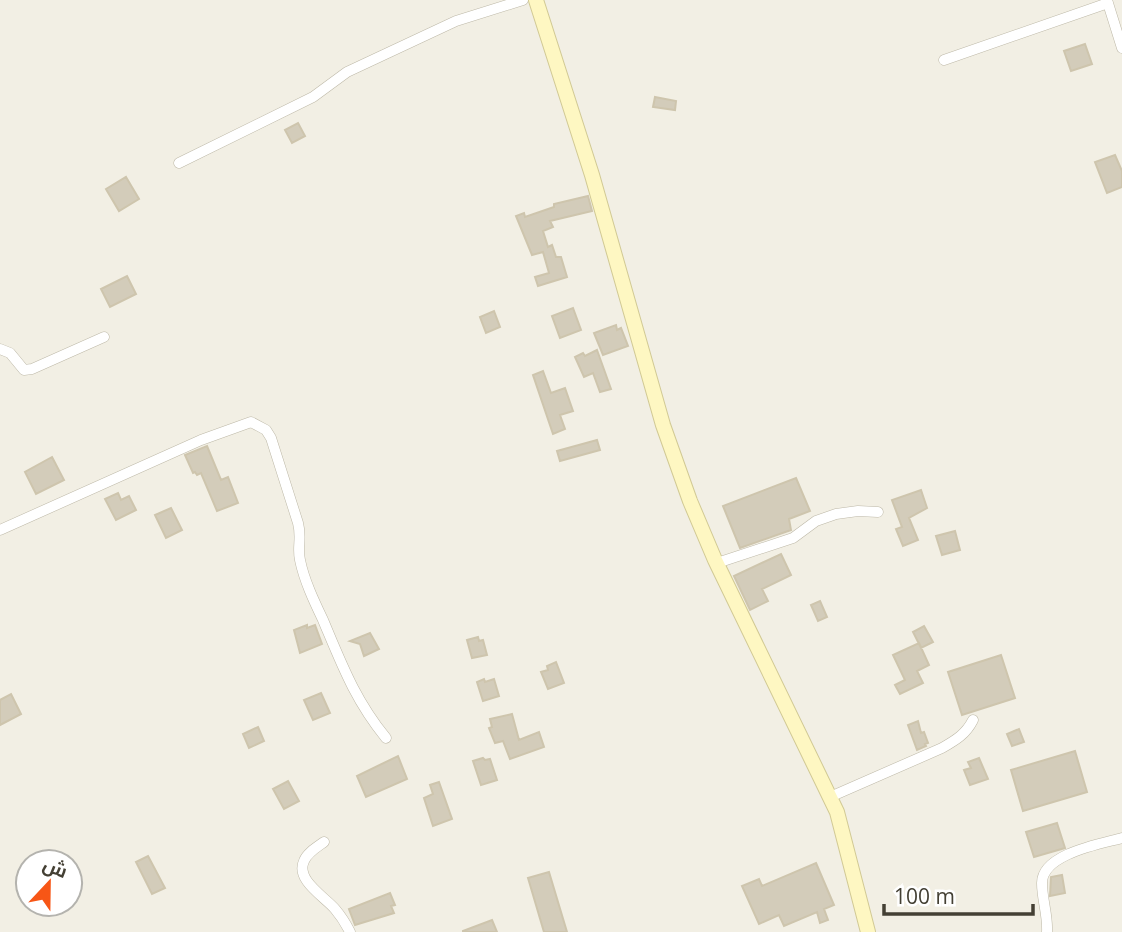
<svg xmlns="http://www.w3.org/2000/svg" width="1122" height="932" font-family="'Open Sans',Cairo,sans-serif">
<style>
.building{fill:#d3ccba;stroke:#cec5ad;stroke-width:2}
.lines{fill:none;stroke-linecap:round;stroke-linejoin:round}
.street-casing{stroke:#bdb8a7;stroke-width:11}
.secondary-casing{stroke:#d1c994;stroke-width:16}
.street{stroke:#fff;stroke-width:10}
.secondary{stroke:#fef7c2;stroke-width:14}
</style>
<rect width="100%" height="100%" fill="#f2efe4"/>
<path class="building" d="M1085,44L1092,64L1071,71L1064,51Z
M655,97L676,101L675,110L653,107Z
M298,123L305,136L292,143L285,130Z
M1115,155L1122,171V187L1107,193L1095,162Z
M126,177L139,199L119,211L106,189Z
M588,196L592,211L550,221L553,227L543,231L548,247L552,245L556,257H561L567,277L538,286L535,277L549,273L543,252L532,255L516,216L524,213L525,217L554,207V204Z
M127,276L136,294L110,307L101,289Z
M573,308L581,330L560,338L552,316Z
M494,311L500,327L486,333L480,317Z
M616,325L617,330L621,328L628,346L603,355L594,333Z
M597,350L611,389L600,392L593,373L584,377L575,357L583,353L585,356Z
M543,371L551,393L565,388L573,411L560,415L565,429L553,434L533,375Z
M597,440L600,450L560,461L557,451Z
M207,446L221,480L228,477L238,503L217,511L201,473L197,475L195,472L193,473L185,455Z
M52,457L64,480L36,494L25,472Z
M796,478L810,511L789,519L791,530L740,548L723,506Z
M921,490L927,508L909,518L918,540L903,546L896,529L902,527L892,500Z
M118,493L121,500L129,496L136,510L116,520L105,499Z
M171,508L182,530L166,538L155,515Z
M955,531L960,550L942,555L936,536Z
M781,554L791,575L762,589L768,601L750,610L734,576Z
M820,601L827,617L818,621L811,605Z
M307,625V628L315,625L322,644L300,653L294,630Z
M924,626L933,642L921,648L913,632Z
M370,633L379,649L364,656L360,644L350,641Z
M478,637L479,641L483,640L487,655L472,658L467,640Z
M919,643L929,665L917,671L923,683L900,694L895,685L905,680L893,655Z
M1001,655L1015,698L962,715L948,672Z
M556,662L564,683L548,689L541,672L548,670L547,666Z
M484,679L485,682L494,679L499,696L483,701L477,682Z
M321,693L330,713L313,720L304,700Z
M11,694L21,714L0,725V700Z
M512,714L519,740L539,732L544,747L510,759L503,741L495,743L489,728L492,727L490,719Z
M918,721L921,733L924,732L928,743L925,744L926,746L917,750L908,725Z
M258,727L264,741L249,748L243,734Z
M1019,729L1024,742L1012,746L1007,734Z
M1075,751L1087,792L1023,811L1011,770Z
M398,756L407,779L366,797L357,776Z
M483,758L485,760L490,759L497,780L481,785L473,761Z
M979,758L988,779L970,785L964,770L971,768L968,762Z
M288,781L299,801L284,809L273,789Z
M439,782L452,819L433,826L424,798L433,794L430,785Z
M1057,823L1065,848L1034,857L1026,832Z
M148,856L165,888L152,894L136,862Z
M816,863L834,905L824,909L828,920L820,923L817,912L784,926L779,915L759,924L742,886L759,879L762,886Z
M549,872L567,932H544L528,878Z
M1062,875L1065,893L1050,896L1051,877Z
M390,893L395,905L391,906L394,913L355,925L349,909Z
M492,920L497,932H463V931Z"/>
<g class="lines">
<defs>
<path id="street" d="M1107,0L1122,48
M944,60L1108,3
M179,163L313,97L347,72L456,21L523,0
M0,349L10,353L24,370L32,369L104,337
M0,530L201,440L251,422L266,430L271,438L298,523C302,538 297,547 300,560C304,580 314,601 323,620C342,665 355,700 386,738
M717,563L793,538L816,521L836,514L858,511L878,512
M830,797L942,748C956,740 966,734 973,720
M324,842C317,847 307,853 304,861C295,880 325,897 335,909C341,916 346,924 350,932
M1047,932C1048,915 1042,900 1042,883C1042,854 1100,844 1122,838"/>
<path id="secondary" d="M536,0L592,175L663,425L690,501L715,560L837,812L868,932"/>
</defs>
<use href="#street" class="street-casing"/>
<use href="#secondary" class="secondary-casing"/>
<use href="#street" class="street"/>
<use href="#secondary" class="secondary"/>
</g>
<g transform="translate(49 883) rotate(22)"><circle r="33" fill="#ffffff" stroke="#b4b3ae" stroke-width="2"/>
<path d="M0-5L12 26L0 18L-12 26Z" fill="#f75616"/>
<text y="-10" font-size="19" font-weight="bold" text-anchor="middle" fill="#444034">ش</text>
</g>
<path d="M884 904v10h149v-10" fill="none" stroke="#444034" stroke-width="3.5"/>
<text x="894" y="904" font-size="21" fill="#444034" stroke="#ffffff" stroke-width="5" paint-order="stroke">100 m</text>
</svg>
